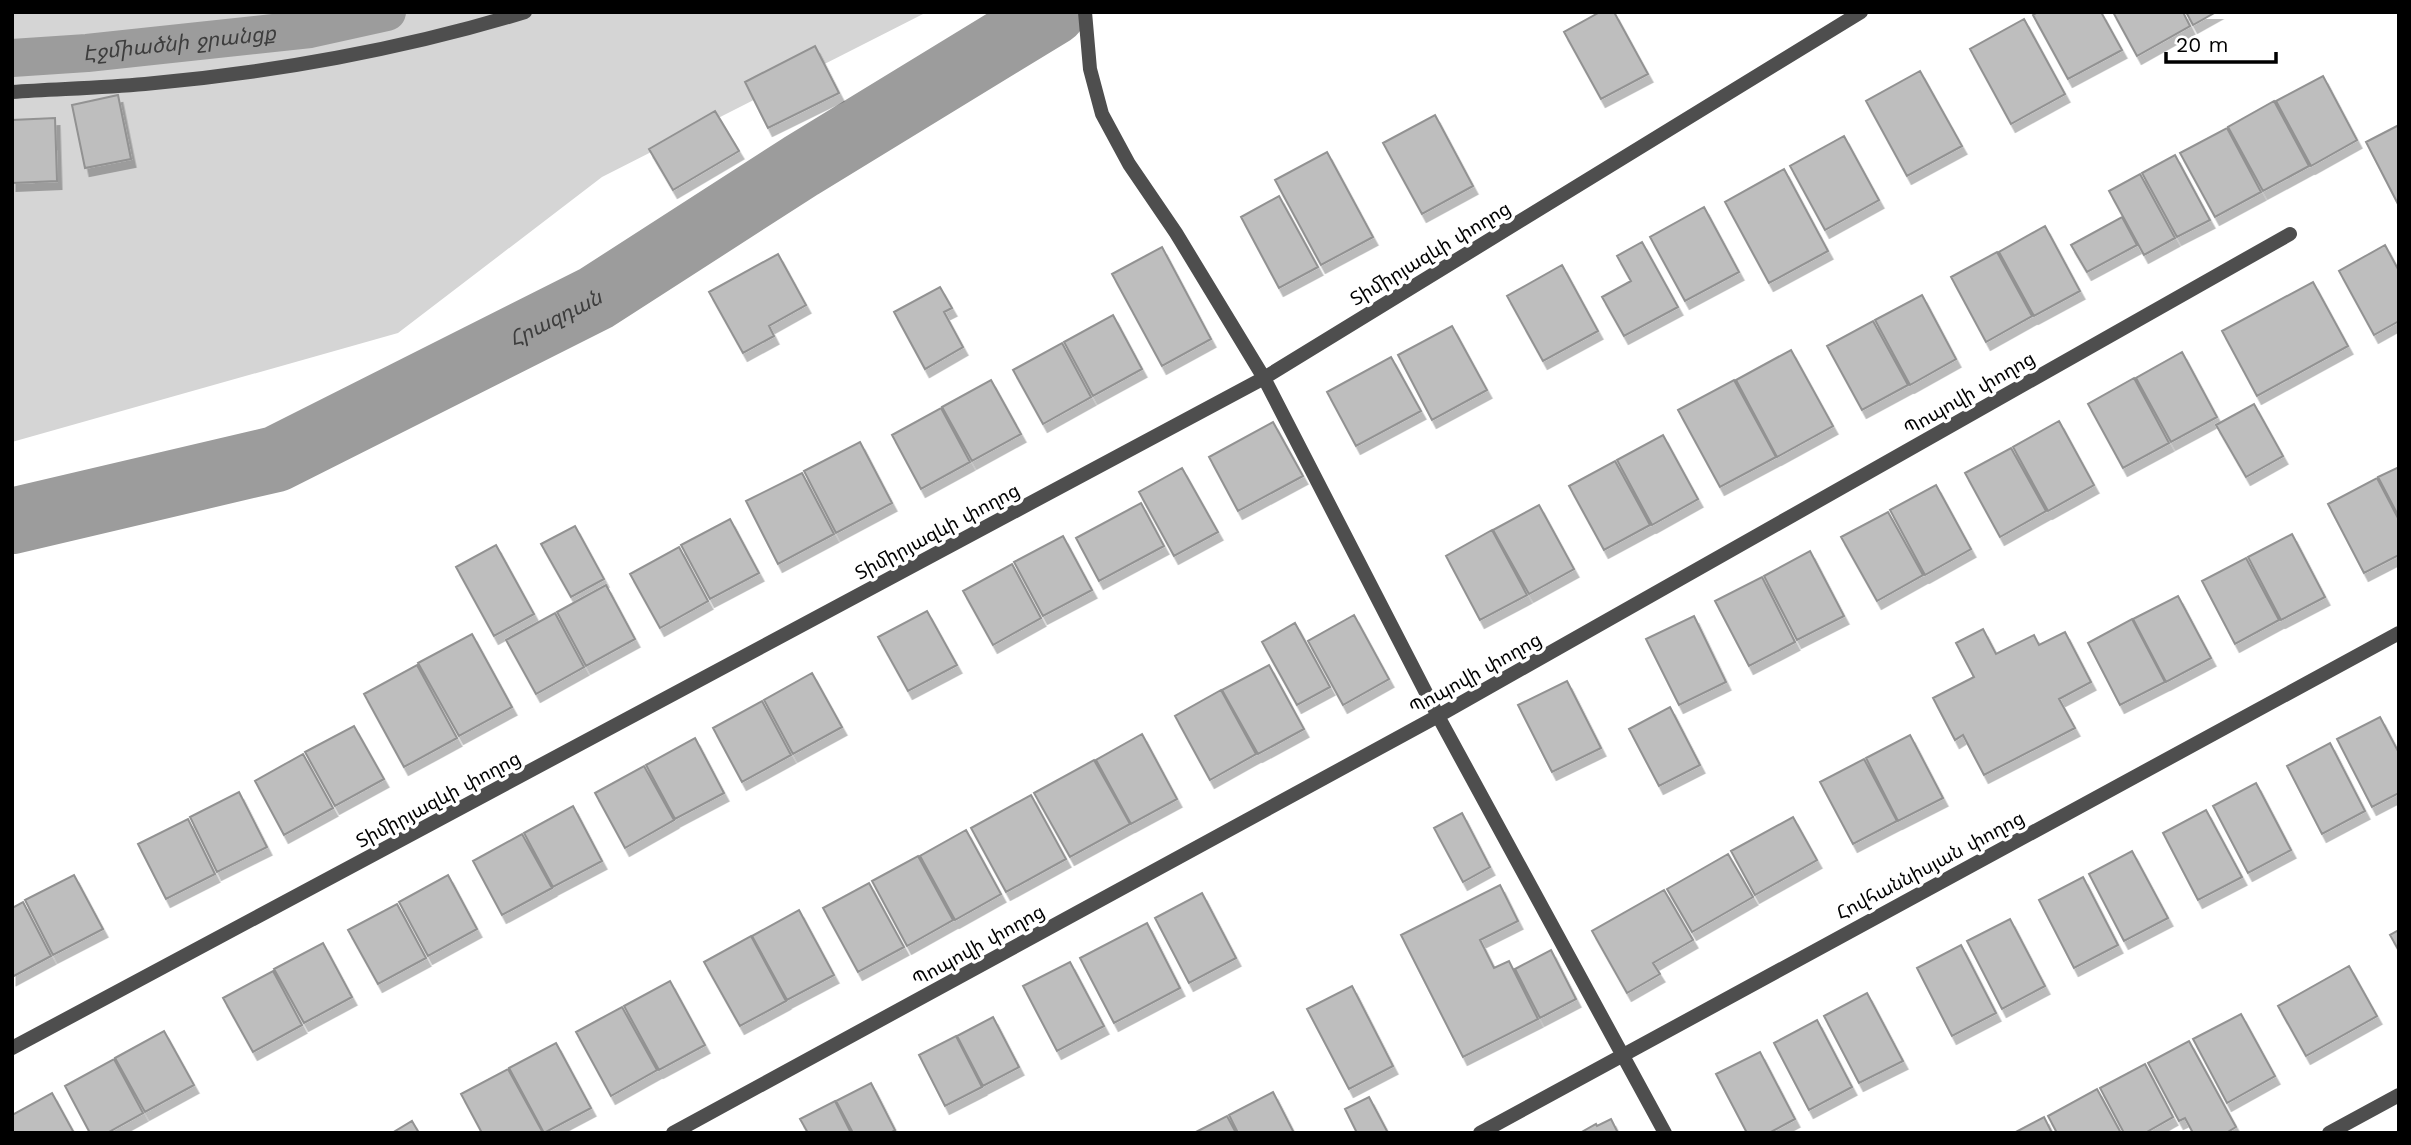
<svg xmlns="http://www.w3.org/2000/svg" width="2411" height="1145" font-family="'Work Sans','Noto Sans Armenian',sans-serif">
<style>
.green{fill:#d5d5d5}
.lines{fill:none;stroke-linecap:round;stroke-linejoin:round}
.canal{stroke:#9c9c9c;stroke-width:38}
.river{stroke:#9c9c9c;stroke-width:66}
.building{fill:#bebebe;stroke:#929292;stroke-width:2;filter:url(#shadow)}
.minor{stroke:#4e4e4e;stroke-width:14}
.labels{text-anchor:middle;stroke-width:7;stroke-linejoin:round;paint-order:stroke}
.street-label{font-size:19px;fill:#000;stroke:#fff}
.water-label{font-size:21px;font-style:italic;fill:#3d3d3d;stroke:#fff}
</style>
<defs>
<filter id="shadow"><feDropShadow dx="4.5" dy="8" stdDeviation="0" flood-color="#0004"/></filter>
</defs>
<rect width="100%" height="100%" fill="#fff"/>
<path class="green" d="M12,12H927L602,177L398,333L12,442Z"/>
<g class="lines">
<path class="canal" id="s1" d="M12,58L87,53L310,29L387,12"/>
<path class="river" id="s2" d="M12,521L276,459L596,298L801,166L1053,12"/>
</g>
<path class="building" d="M1600,12H1614L1648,74L1601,99L1564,32Z
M2038,12H2101L2122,50L2068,79L2033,15Z
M2113,12H2183L2190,26L2137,56Z
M2186,12H2216L2193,25Z
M2024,19L2065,94L2011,124L1970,49Z
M815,46L839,93L768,128L745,82Z
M1920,71L1962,146L1907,176L1866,101Z
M2323,76L2357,140L2311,166L2276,101Z
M118,95L131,159L85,168L72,105Z
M2274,101L2309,166L2263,191L2228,127Z
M715,111L739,151L673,190L649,149Z
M1435,115L1473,186L1422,214L1383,143Z
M55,118L57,181L12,183V120Z
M2399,125V203L2398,204L2366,142Z
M2227,128L2261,192L2215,217L2180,153Z
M1844,136L1879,200L1825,230L1790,166Z
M1327,152L1373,237L1321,265L1275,180Z
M2175,155L2210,220L2177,237L2142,173Z
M1784,169L1828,251L1769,283L1725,202Z
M2140,174L2175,238L2144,255L2109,191Z
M1279,196L1318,267L1279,288L1241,217Z
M1704,207L1739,272L1685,301L1650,237Z
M2122,217L2137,245L2087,272L2071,245Z
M2045,226L2080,291L2034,316L1999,252Z
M1642,242L1678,307L1624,336L1602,297L1631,281L1617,256Z
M2385,245L2399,271V321L2374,335L2339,271Z
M1162,247L1211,339L1162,366L1112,274Z
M1997,252L2032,316L1986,342L1951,277Z
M778,254L806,305L769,326L774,336L743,353L709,292Z
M1562,265L1598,331L1543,361L1507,296Z
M2313,282L2348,346L2257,396L2222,331Z
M940,287L952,308L944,312L963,347L925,369L894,312Z
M1922,295L1956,359L1910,385L1875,320Z
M1113,315L1142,369L1093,396L1064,342Z
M1873,321L1908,385L1862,410L1827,346Z
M1452,326L1487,390L1432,420L1398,355Z
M1062,343L1091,397L1043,424L1013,370Z
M1791,350L1833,426L1777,457L1736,380Z
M2182,352L2217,417L2171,442L2136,378Z
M1391,357L1421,411L1356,446L1327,392Z
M2134,378L2169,443L2123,468L2088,404Z
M991,380L1021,434L972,461L942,407Z
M1734,380L1776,457L1720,487L1678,410Z
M2254,404L2283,456L2246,477L2216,425Z
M941,408L970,462L921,489L892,435Z
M2059,421L2094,485L2048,511L2013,447Z
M1273,422L1303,476L1238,511L1209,457Z
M1663,435L1698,499L1652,525L1617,460Z
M860,442L892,503L836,533L804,471Z
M2011,448L2046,511L2000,537L1965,473Z
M1615,461L1650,525L1604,550L1569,486Z
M2399,467V517L2378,477Z
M1182,468L1218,532L1174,556L1139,492Z
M802,473L834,534L778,564L746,501Z
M2377,478L2399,520V555L2364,573L2328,504Z
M1936,485L1971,549L1925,575L1890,510Z
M1141,503L1164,546L1099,581L1076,538Z
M1539,505L1574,569L1529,594L1493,530Z
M1888,512L1923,575L1877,601L1841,537Z
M730,519L759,573L710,599L681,545Z
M575,526L604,579L571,597L541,544Z
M1492,530L1527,595L1480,620L1446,556Z
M2292,534L2325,597L2281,620L2248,557Z
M1063,536L1092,590L1043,616L1014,562Z
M496,545L534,614L494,636L456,567Z
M679,547L708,601L660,628L630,574Z
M1810,551L1844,616L1797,640L1764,576Z
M2246,558L2279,620L2235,644L2202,581Z
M1012,564L1041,618L993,645L963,591Z
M1762,577L1795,642L1749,666L1715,601Z
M606,585L635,639L586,666L557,612Z
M2178,596L2211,658L2166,682L2133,619Z
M927,611L957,665L908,691L878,637Z
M555,613L584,667L536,694L506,640Z
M1354,615L1389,679L1343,705L1308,641Z
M1694,616L1726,682L1679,705L1646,639Z
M2132,619L2165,682L2120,705L2088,643Z
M1295,623L1330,687L1297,705L1262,642Z
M1983,629L1996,654L2034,635L2039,645L2065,632L2091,682L2059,699L2075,728L1984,775L1963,735L1955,740L1933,698L1974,677L1956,643Z
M472,634L512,707L459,736L418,663Z
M417,665L457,738L404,767L364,694Z
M1269,665L1304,729L1258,754L1222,690Z
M812,673L842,727L793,754L764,700Z
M1567,681L1601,748L1552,772L1518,705Z
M1221,690L1256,754L1210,780L1175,716Z
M762,701L791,755L742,782L713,728Z
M1670,707L1700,765L1659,786L1629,729Z
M2380,717L2399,753V793L2372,807L2337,739Z
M354,726L384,779L335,806L305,752Z
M1142,734L1177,799L1131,824L1096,760Z
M1910,735L1943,798L1898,821L1866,758Z
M695,738L724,793L675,819L646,765Z
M2330,743L2365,811L2322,834L2287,766Z
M303,754L333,808L284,835L255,781Z
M1864,759L1897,821L1853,844L1820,782Z
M1094,760L1130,824L1070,857L1034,793Z
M644,766L674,820L625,848L595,793Z
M2256,783L2291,850L2248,873L2213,806Z
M239,792L267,847L217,872L190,817Z
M1031,795L1066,859L1006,892L971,828Z
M573,806L602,861L553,887L524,833Z
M2206,810L2242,877L2198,900L2163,833Z
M1462,813L1490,867L1463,882L1434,828Z
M1793,817L1817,860L1755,895L1731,851Z
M188,819L215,874L166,899L138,844Z
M966,830L1001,894L955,920L920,856Z
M522,834L552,888L502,915L473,861Z
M2132,851L2168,918L2124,941L2089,874Z
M1728,854L1753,897L1692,932L1667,889Z
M918,856L953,920L907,946L872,881Z
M74,875L103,929L53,955L25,900Z
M448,875L477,929L428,956L399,902Z
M2083,877L2118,945L2074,968L2039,900Z
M869,883L904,947L858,972L823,908Z
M1500,885L1518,921L1480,940L1494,968L1509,961L1538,1019L1463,1057L1401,935Z
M1664,890L1693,940L1653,963L1660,974L1627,993L1592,931Z
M1202,893L1236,958L1189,983L1155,918Z
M23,902L51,956L12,977V908Z
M397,904L426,958L378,984L348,930Z
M799,910L834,975L787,1000L752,936Z
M2010,919L2045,986L2002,1009L1967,941Z
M1147,923L1180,988L1114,1023L1080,958Z
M2399,930V951L2390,935Z
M751,936L786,1001L740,1026L704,962Z
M323,943L352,997L304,1023L274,969Z
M1961,945L1996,1013L1952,1036L1917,968Z
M1551,950L1576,999L1540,1018L1515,969Z
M1070,962L1104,1026L1057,1051L1023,986Z
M2349,966L2377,1016L2306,1056L2278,1006Z
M273,971L302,1025L253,1052L223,998Z
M670,981L705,1045L659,1070L624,1006Z
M1352,986L1393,1066L1349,1089L1307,1009Z
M1867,993L1903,1061L1859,1083L1824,1016Z
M622,1007L657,1070L611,1096L576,1032Z
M2241,1014L2275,1076L2227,1103L2193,1039Z
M993,1017L1019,1067L983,1086L957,1036Z
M1817,1020L1852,1087L1809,1110L1774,1043Z
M164,1031L194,1085L145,1112L115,1058Z
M956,1036L982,1087L945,1106L919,1055Z
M2189,1041L2236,1127L2226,1133H2193L2185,1118L2179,1121L2148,1063Z
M556,1043L591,1108L544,1133L509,1068Z
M1760,1052L1795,1119L1769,1133H1747L1716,1074Z
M114,1059L143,1113L107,1133H90L65,1086Z
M2145,1064L2173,1117L2145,1133H2124L2100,1088Z
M508,1069L543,1133H482L461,1094Z
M871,1083L895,1130L890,1133H853L836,1101Z
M2097,1089L2121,1133H2057L2048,1116Z
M1273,1092L1294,1133H1238L1229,1115Z
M52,1093L74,1133H12V1115Z
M1369,1097L1388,1133H1357L1345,1109Z
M835,1101L851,1133H808L800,1119Z
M1227,1116L1236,1133H1194Z
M2044,1117L2052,1133H2014Z
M1611,1119L1618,1133H1580L1596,1124L1597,1126Z
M412,1121L419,1133H392Z"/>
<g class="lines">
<path class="minor" d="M1085,12L1090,69L1102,114L1129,164L1176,233L1264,378L1438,716L1665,1133
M12,92C56,89 101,88 145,84C270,73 405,49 525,12
M12,1048L1264,378L1861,12
M673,1133L1438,716L2290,234
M1480,1133L2399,633
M2329,1133L2399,1095"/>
</g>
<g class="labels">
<g class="street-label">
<text transform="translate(1430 253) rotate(-31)" y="7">Տիմիրյազևի փողոց</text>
<text transform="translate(1969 393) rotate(-30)" y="7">Պոպովի փողոց</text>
<text transform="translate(937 531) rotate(-28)" y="7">Տիմիրյազևի փողոց</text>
<text transform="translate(1475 673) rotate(-29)" y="7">Պոպովի փողոց</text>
<text transform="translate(438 799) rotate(-28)" y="7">Տիմիրյազևի փողոց</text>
<text transform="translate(1930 865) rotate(-28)" y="7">Հովհաննիսյան փողոց</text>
<text transform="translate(978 945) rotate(-29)" y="7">Պոպովի փողոց</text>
</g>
<g class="water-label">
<text dy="7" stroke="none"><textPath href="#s1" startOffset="168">Էջմիածնի ջրանցք</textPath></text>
<text dy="7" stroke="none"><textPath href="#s2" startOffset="584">Հրազդան</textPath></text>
</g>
</g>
<rect width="2411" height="1145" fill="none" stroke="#000000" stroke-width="28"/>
<path d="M2166 52v10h110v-10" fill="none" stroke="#000000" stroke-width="3.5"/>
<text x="2176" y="52" font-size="21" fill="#000000" stroke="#ffffff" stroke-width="5" paint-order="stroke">20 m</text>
</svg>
